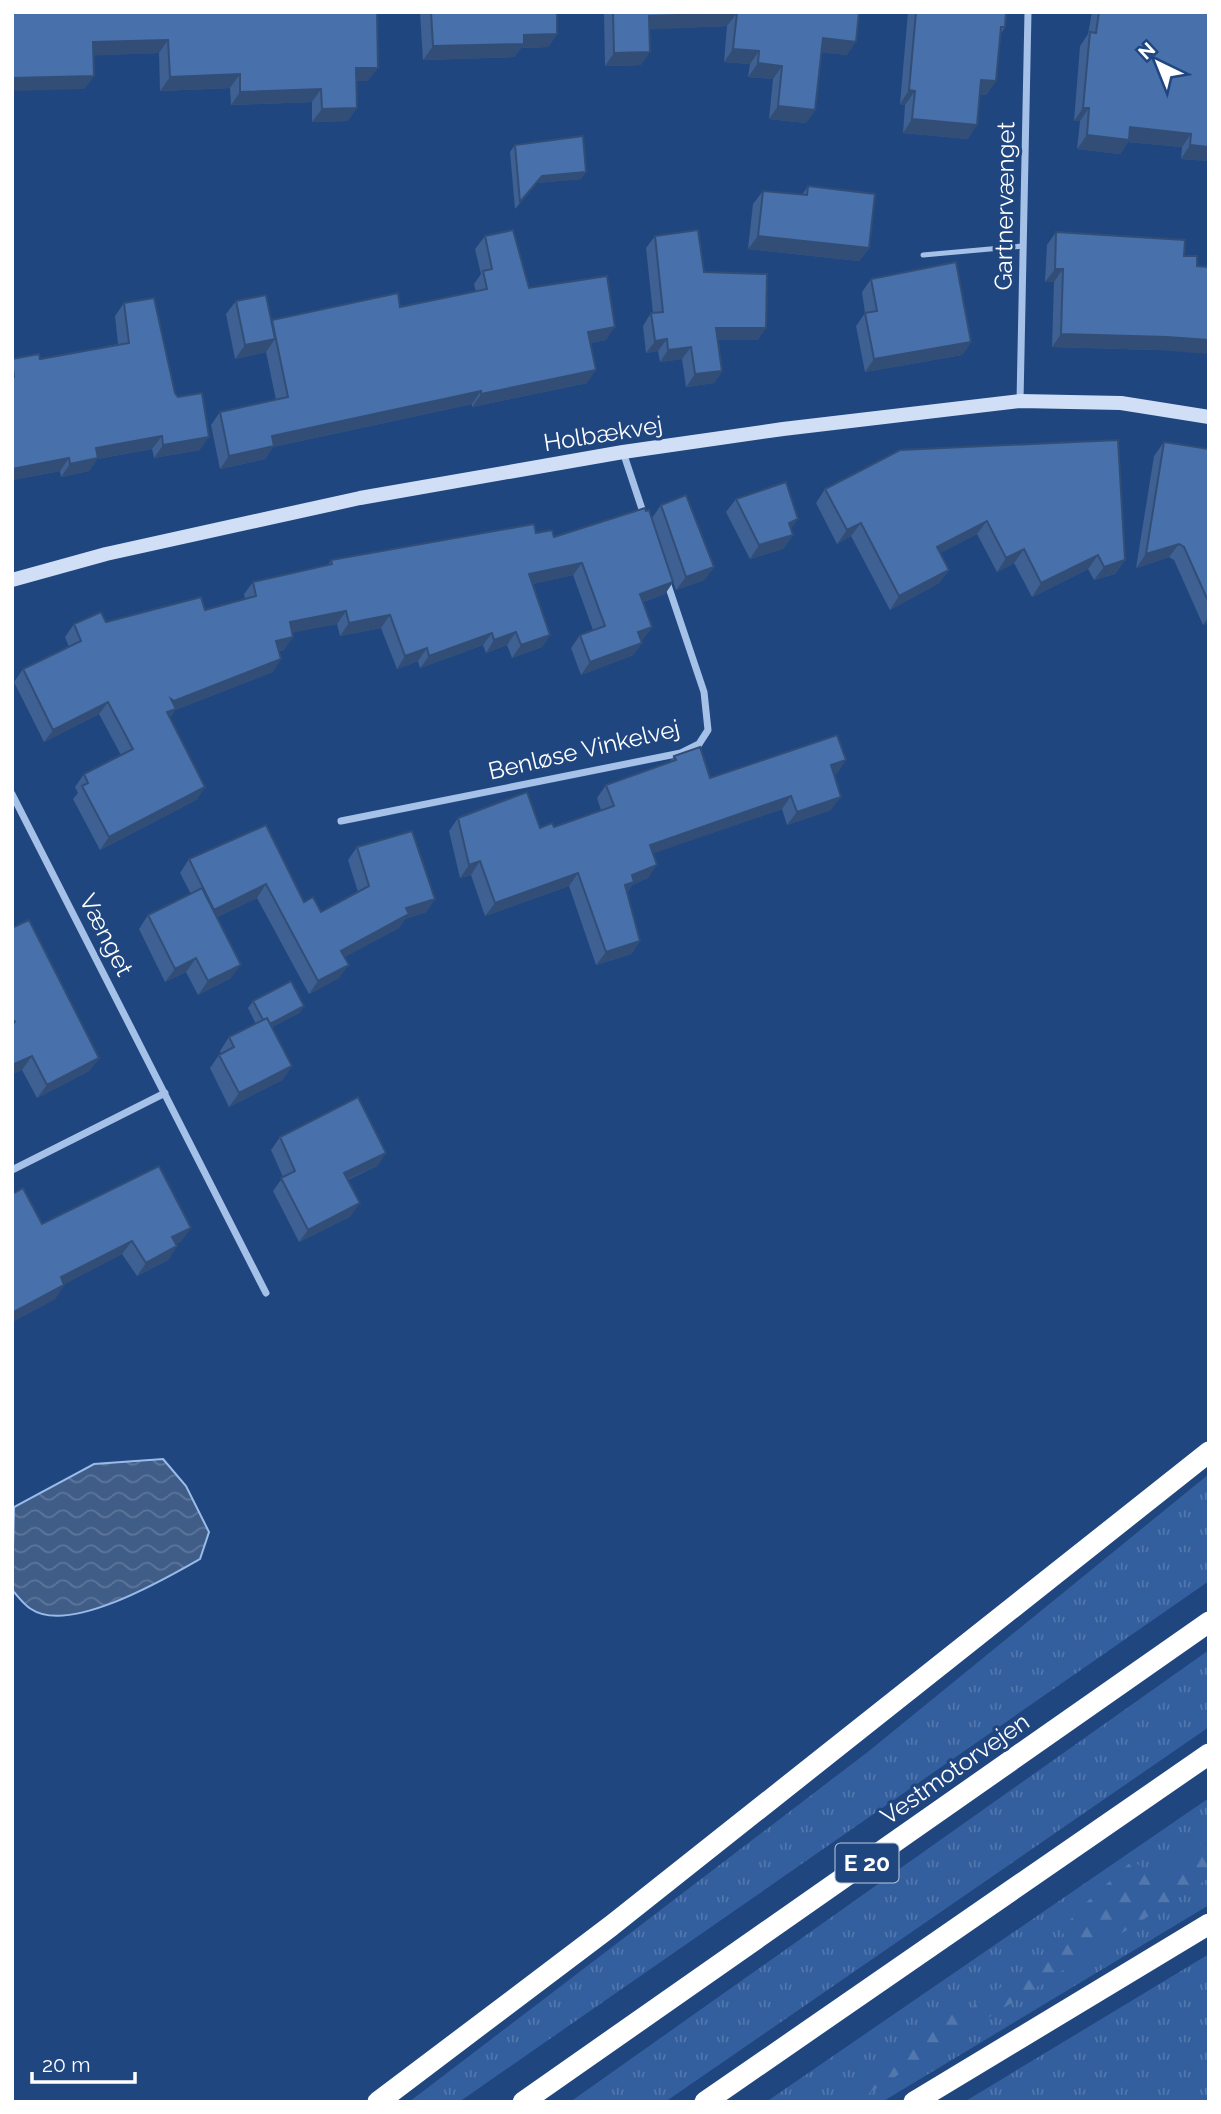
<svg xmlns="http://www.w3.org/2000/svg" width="1221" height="2114" font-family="Raleway,sans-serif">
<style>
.grass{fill:url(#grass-tufts)}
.forest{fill:url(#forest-firs)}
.water{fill:url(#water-waves);stroke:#99bbea;stroke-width:2}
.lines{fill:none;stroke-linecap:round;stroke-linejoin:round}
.service{stroke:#a5c1e8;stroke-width:5}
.minor{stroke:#a5c1e8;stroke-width:7}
.secondary{stroke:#d0dff6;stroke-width:14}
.motorway{stroke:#fff;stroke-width:21}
.wall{fill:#3e6092}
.shaded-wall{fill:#324e77}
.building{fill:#4870aa;stroke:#324e77;stroke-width:2}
.labels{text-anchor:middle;stroke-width:6;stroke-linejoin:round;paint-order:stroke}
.shield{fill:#204680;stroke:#bcc8d9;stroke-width:2}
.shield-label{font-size:23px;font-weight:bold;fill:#fff}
.street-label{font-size:24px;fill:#fff;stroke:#204680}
</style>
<defs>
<pattern id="grass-tufts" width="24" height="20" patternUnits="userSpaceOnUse" patternTransform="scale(1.75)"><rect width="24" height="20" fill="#335f9f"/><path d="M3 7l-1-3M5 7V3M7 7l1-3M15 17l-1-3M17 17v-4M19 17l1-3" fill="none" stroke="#5277ad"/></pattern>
<pattern id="forest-firs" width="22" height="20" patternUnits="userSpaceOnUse" patternTransform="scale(1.75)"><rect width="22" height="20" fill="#335f9f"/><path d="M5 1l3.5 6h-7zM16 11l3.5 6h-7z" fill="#5277ad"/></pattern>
<pattern id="water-waves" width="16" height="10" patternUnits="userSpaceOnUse" patternTransform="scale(1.75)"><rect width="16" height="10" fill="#405d88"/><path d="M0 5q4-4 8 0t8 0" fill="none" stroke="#5d759a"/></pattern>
</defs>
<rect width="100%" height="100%" fill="#204680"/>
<path class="grass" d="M1209,1474V1581L459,2102H409L869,1751Z
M1209,1650V1727L665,2102H570Z
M1209,1798V1905L882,2102H766Z
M1209,1954V2102H964Z"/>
<path class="forest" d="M1209,1837V1878L855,2102H831L888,2064L943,2015H961L1069,1940L1061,1931L1079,1909L1133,1860L1155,1878L1189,1856Z"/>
<path class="water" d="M163,1459L186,1486L209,1532L200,1559C165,1579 69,1635 31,1609C24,1605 18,1596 12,1590L14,1507L94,1464Z"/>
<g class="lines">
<path class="service" d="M923,255L1023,246"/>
<path class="minor" d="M1020,401L1028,12
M623,452L645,518
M12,794L266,1293
M341,821L681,753L699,744L708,730L704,692L667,582
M12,1170L165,1093"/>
<path class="secondary" d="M12,580L106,554L360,498L623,452L783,429L1020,401L1121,403L1209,417"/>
<path class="motorway" d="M378,2102L611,1926L1209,1452
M523,2102L1209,1622
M705,2102L1209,1754
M914,2102L1209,1924"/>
</g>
<path class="wall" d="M12,12H377L368,81H356L348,121L312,122V102L231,105L230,88L160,91L159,53L93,55L94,76L84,89Z
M420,12H589L557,13V34L548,47L521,48L514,57L423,60Z
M604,12H859L847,55L821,52L815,110L806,123L769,119L773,79L748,77L750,64L724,62L727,26L649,29L641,65L605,66Z
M908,12H1006L1005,27L1001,33L996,81L986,95L980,94L968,139L903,133L905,105L900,104Z
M1092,12H1209V161L1181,159L1182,147L1128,142L1120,154L1077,149L1080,121H1074L1080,46L1088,34Z
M515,145L586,172L581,179L537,183L515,209L510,152Z
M808,186L869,248L859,261L748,249L753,204L763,191L802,195Z
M1056,232L1158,350L1052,347L1054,282H1045L1047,245Z
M485,236L529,288L606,340L590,343L587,383L472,407V404L273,447L265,459L220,469L211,425L220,412L276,400L266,352L235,359L226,314L236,301L272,320L400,307L476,292L474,284L481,274L475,249Z
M655,236L758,340H718L722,371L714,383L686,387L682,359L660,362L658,351L646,353L643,326L651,313H653L646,248Z
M871,279L971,342L962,355L865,372L856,326L865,313L862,292Z
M124,303L175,393L200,450L154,458L152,449L97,459L89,471L61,477L60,471L12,480V359H40L118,344L115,316Z
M1164,442L1209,449V622L1203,625L1174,560L1169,557L1136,568L1154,456Z
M900,450L1125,560L1115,574L1094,580L1088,569L1032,597L1014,563L997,572L977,534L940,553L949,570L939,583L890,610L851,536L837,544L816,503L825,489Z
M736,499L791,529L793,535L783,549L750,559L726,512Z
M661,505L714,567L704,580L676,590L673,582L665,594L643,602L652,627L643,639L641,640L642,643L633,655L581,675L571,648L580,635L593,630L573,575L533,584L550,635L542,647L512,658L507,645L486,653L483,645L420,668L418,661L397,669L381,628L340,636L337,624L292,632L284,650L279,651L273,672L175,710L170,718L205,787L196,800L100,850L73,799L78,793L75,787L84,774L121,755L99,714L44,742L14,682L23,669L69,647L65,637L74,624L106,622L205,610L245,599L244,594L253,582L328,565L331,560L536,533L554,537L646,511L652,518Z
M674,756L710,778L846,760L836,774H834L831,810L787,825L782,809L653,853L648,878L632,885L627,893L640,941L631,954L596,965L569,886L485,916L471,875L460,878L449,831L458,818L540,828L554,827L601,810L597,798L606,785L669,763Z
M266,825L304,902L321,912L358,892L348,860L357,847L435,899L426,912L405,919L399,928L344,957L339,978L309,994L257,898L217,917L231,978L198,995L186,972L165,982L139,929L148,915L191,894L180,873L189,859Z
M12,923L99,1058L89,1071L37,1098L22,1070L12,1074Z
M253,1001L304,1006L299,1013L272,1027L292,1066L282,1080L229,1107L210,1068L219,1055L221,1054L220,1051L229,1037L256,1024L248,1008Z
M280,1137L386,1153L377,1166L348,1180L351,1216L299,1242L273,1191L283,1177L271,1150Z
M12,1194L42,1224L191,1228L181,1241L176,1244L177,1246L168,1260L137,1276L122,1254L64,1284L55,1299L12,1322Z"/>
<path class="shaded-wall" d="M737,13L727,26L640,30L649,16Z
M557,34L548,47L521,48L514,57L423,60L433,46L524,35Z
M823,38L856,42L847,55L813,52Z
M168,40L159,53L84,56L93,42Z
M733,49L759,51L750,64L724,62Z
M650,52L641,65L605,66L614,53Z
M758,63L782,66L773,79L748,77Z
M356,68H378L368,81H347Z
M240,74L230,88L160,91L170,77Z
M94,76L84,89L12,91V78Z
M981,80L996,81L986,95L972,93Z
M321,89L312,102L231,105L240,92Z
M909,90L915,91L905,105L900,104Z
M778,106L815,110L806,123L769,119Z
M357,108L348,121L312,122L322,109Z
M1083,108H1089L1080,121H1074Z
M912,119L977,125L968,139L903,133Z
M1130,127L1191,134L1182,147L1128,142L1120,154L1077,149L1087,135Z
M1190,145L1209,147V161L1181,159Z
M586,172L581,179L537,183L515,209L542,176Z
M758,236L869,248L859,261L748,249Z
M1055,269H1063L1054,282H1045Z
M615,327L606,340L578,345L588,332Z
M716,328H766L758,340H707Z
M1061,334L1167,337L1209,340V354L1158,350L1052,347Z
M275,339L266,352L235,359L245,345Z
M667,339L658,351L646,353L655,341Z
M971,342L962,355L865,372L874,359Z
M691,347L682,359L660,362L668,350Z
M596,370L587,383L472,407L481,394Z
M722,371L714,383L686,387L695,374Z
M481,391L472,404L273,447L265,459L220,469L229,456L272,436Z
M162,436L152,449L97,459L89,471L61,477L70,464L96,448Z
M209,437L200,450L154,458L163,445Z
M69,458L60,471L12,480V469Z
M798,519L788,533L789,523Z
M987,521L977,534L927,560L937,547Z
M861,523L851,536L837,544L847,530Z
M793,535L783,549L750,559L759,545Z
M1179,544L1169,557L1136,568L1146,554Z
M1024,549L1014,563L997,572L1006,558Z
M1098,555L1088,569L1032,597L1041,583Z
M1125,560L1115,574L1094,580L1104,567Z
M582,563L573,575L520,587L529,574Z
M714,567L704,580L676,590L686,577Z
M949,570L939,583L890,610L899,596Z
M673,582L665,594L631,606L640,594Z
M346,611L337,624L281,635L290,622Z
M390,615L381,628L340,636L349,623Z
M1209,616V622L1203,625Z
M652,627L643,639L629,644L638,632Z
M516,632L507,645L486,653L494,640Z
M492,633L483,645L420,668L429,656Z
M550,635L542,647L512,658L521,645Z
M293,637L284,650L267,653L276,641Z
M642,643L633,655L581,675L590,662Z
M427,648L418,661L397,669L405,656Z
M281,659L273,672L175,710L167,722L158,725L174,701Z
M108,702L99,714L44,742L53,730Z
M846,760L836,774L822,778L831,765Z
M205,787L196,800L100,850L109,837Z
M791,796L782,809L640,858L650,845Z
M841,797L831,810L787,825L797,812Z
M480,861L471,875L460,878L469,865Z
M657,865L648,878L632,885L625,895L615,899L632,875Z
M578,873L569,886L485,916L495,903Z
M266,884L257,898L205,923L214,910Z
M435,899L426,912L405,919L399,928L332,964L341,951L406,908Z
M640,941L631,954L596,965L606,952Z
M196,958L186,972L165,982L175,969Z
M241,965L231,978L198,995L208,981Z
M349,965L339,978L309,994L318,981Z
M304,1006L299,1013L260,1033L265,1026Z
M32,1056L22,1070L12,1074V1065Z
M99,1058L89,1071L37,1098L47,1085Z
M292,1066L282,1080L229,1107L239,1093Z
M386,1153L377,1166L335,1185L344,1173Z
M360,1203L351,1216L299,1242L308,1230Z
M191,1228L181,1241L163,1250L172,1237Z
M132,1241L122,1254L52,1291L61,1277Z
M177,1246L168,1260L137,1276L146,1263Z
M64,1285L55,1299L12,1322V1313Z"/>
<path class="building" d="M12,12H377L378,68H356L357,108L322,109L321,89L240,92V74L170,77L168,40L93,42L94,76L12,78Z
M431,12H557V34L524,35V44L433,46Z
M613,12H859L856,42L823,38L815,110L778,106L782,66L758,63L759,51L733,49L737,13L649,16L650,52L614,53Z
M916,12H1006L1005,27H1001L996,81L981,80L977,125L912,119L915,91L909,90Z
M1099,12H1209V147L1190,145L1191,134L1130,127L1129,140L1087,135L1089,108H1083L1090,32L1096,33Z
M583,136L586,172L542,176L520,202L515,145Z
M808,186L875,194L869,248L758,236L763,191L807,195Z
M513,230L529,288L607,276L615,327L588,332L596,370L481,394V391L272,436L274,446L229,456L220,412L288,397L272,320L398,293L400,307L487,289L483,271L492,269L485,236Z
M698,230L704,272L767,274L766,328H716L722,371L695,374L691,347L668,350L667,339L655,341L651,313L663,312L655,236Z
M1056,232L1185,240L1184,256H1197V266L1209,267V340L1167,337L1061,334L1063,269H1055Z
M956,262L971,342L874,359L865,313L877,311L871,279Z
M266,295L275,339L245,345L236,301Z
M154,298L175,393L178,397L202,393L209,437L163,445L162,436L96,448L98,458L70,464L69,458L12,469V378L14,377L12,359L39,354L40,359L129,343L124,303Z
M1118,440L1125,560L1104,567L1098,555L1041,583L1024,549L1006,558L987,521L937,547L949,570L899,596L861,523L847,530L825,489L900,450Z
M1164,442L1209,449V603L1184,547L1179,544L1146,554Z
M786,482L798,519L789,523L793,535L759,545L736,499Z
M686,495L714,567L686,577L661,505Z
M645,508L646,511L649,510L673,582L640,594L652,627L638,632L642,643L590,662L580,635L605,626L582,563L529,574L550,635L521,645L516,632L494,640L492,633L429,656L427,648L405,656L390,615L349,623L346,611L290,622L293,637L276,641L281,659L174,701L171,699L176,709L167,712L205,787L109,837L82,786L88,783L84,774L133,749L108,702L53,730L23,669L81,641L74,624L101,612L106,622L201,597L205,610L256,596L253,582L332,564L331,560L534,524L536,533L552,530L554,537Z
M837,735L846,760L831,765L841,797L797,812L791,796L650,845L657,865L632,875L634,882L625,885L640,941L606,952L578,873L495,903L480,861L469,865L458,818L527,792L540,828L552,823L554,827L614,806L606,785L676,760L674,756L700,747L710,778Z
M266,825L304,902L313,897L321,912L369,886L357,847L412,831L435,899L406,908L409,914L341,951L349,965L318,981L266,884L214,910L189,859Z
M202,888L241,965L208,981L196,958L175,969L148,915Z
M29,920L99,1058L47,1085L32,1056L12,1065V1024L15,1022L12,1018V923L14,927Z
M291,981L304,1006L270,1024L267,1018L263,1020L253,1001Z
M267,1018L292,1066L239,1093L219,1055L234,1047L229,1037Z
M358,1097L386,1153L344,1173L360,1203L308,1230L281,1178L295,1171L280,1137Z
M159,1166L191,1228L172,1237L177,1246L146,1263L132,1241L61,1277L64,1285L12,1313V1194L23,1188L42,1224Z"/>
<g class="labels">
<rect class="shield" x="835.5" y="1843.5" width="63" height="39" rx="5"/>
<g class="shield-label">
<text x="867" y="1871">E 20</text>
</g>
<g class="street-label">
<text transform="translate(1005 206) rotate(-89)" y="8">Gartnervænget</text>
<text transform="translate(603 434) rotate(-9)" y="8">Holbækvej</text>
<text transform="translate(584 750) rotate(-13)" y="8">Benløse Vinkelvej</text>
<text transform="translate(106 935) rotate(63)" y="8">Vænget</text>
<text transform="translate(955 1769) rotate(-35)" y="8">Vestmotorvejen</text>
</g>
</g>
<rect width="1221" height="2114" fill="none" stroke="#ffffff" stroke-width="28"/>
<g transform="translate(1158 63) rotate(317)" stroke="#204680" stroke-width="5" paint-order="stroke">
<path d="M0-5L12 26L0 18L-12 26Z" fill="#ffffff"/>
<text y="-10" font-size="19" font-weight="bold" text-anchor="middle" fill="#ffffff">N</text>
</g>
<path d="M32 2072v10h103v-10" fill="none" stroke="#ffffff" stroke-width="3.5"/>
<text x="42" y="2072" font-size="21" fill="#ffffff" stroke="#204680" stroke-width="5" paint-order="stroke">20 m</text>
</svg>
